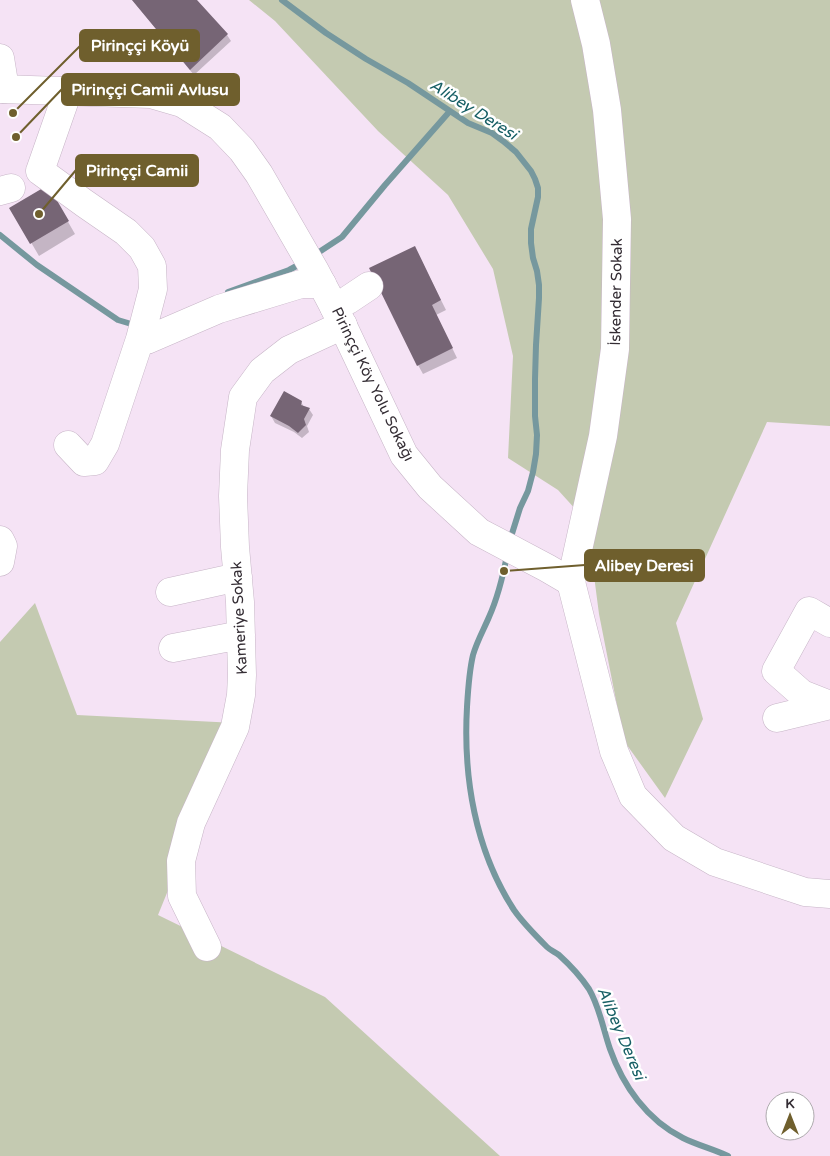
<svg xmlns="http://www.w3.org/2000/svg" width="830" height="1156" font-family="'Varela Round',sans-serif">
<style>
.green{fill:#c4cab1}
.shadow{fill:#0003}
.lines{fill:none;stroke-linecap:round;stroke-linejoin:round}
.stream{stroke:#76989e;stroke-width:6}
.building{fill:#766575}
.minor-casing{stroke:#c7b5c7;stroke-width:29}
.major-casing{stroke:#c7b5c7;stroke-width:29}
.minor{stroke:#fff;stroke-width:28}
.major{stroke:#fff;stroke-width:28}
.labels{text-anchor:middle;stroke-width:5;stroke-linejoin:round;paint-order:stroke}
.street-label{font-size:15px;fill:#342d34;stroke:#fff}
.water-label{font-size:16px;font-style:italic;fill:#175f65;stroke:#fff}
.leader{fill:none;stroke:#6f5f2d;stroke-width:2}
.callout-dot{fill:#6f5f2d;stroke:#fff;stroke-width:2}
.callout{fill:#6f5f2d;stroke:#6f5f2d;stroke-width:2}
.callout-label{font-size:16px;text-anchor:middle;font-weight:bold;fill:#fff}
</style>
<rect width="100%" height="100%" fill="#f5e3f5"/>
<path class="green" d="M249,0H830V426L767,422L676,623L703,719L665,798L624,741L599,614L587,522L558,490L508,458L513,356L493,269L448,195L378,131L275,21Z
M35,603L77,715L236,723L158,915L325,997L500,1156H0V642Z"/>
<path class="shadow" d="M132,0H196L227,35L231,41L194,75Z
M48,187L75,234L39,256L11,208Z
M420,258L446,310L436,315L457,358L423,374L418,365Z
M301,402L304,407L309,409L313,415L307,426L309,432L302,438L294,432L275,423L271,416Z"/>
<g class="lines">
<path class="stream" d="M282,0L326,33L366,59L408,83L468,123L492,133L503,141L516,152L531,171L535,179L538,188V197L531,229V243L533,258L537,271L539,285V298L536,345L535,379V416L537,435L536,454L533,472L528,491L520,508L510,540
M0,235L37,265L118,320L138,326
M313,256L342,237L385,185L450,111
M228,292L289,270L302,263
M507,555C503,576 498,597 489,617C484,629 477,641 473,655C469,672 468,690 467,707C463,777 475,850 514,910C523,923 535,935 547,947C550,950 555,952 559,955C570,965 581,977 589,989C600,1008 603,1029 610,1049C623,1086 647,1120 683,1138C697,1145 713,1149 728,1156"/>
</g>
<path class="building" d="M132,0H197L228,34L190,70Z
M48,185L69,221L30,244L9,208Z
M415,246L441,300L432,305L453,348L417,366L369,268Z
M284,391L302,401L301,405L310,408L304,419L306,425L298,433L289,426L270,416Z"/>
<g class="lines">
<defs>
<path id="minor" d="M0,58L5,89
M40,171L84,203L126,232L142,248L152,266L153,289L140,339L105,444L95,461L84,462L68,445
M40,171L68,91
M0,191L11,188
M334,307L348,300L369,286
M140,339L147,340L219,309L301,284H322
M0,540L3,546L0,562
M571,582L603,436L615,349L617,219L607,110L596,44L585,0
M170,592L238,577
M830,623L809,611L776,671L802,694L830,705
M173,648L241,635
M777,718L830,705
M207,947L182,896L181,861L191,823L235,727L241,695L242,675L240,602L235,547L233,496L235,450L243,397L262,371L289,350L343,325"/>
<path id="major" d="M0,89L151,94L182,103L220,127L242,150L259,174L315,271L334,307L404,455L430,487L479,532L547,568L571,582L614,751L633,796L674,838L715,862L805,892L830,894"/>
</defs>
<use href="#minor" class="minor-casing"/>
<use href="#major" class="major-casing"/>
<use href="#minor" class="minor"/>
<use href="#major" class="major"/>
</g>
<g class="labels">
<g class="street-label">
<text transform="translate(616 292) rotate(-89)" y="5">İskender Sokak</text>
<text transform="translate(373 384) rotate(64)" y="5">Pirinççi Köy Yolu Sokağı</text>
<text transform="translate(239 618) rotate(-93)" y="5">Kameriye Sokak</text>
</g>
<g class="water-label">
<text transform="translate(474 109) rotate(32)" y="6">Alibey Deresi</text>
<text transform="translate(622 1033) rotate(67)" y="6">Alibey Deresi</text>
</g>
</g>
<path class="leader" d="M13 113L80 46M16 137L62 89M39 214L76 170M504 571L585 565"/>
<g class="callout-dot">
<circle cx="13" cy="113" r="5"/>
<circle cx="16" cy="137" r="5"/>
<circle cx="39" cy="214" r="5"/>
<circle cx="504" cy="571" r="5"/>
</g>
<g class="callout">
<rect x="80" y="30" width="119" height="31" rx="5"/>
<rect x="62" y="74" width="177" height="31" rx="5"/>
<rect x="76" y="155" width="122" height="31" rx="5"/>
<rect x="585" y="550" width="119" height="31" rx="5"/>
</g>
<g class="callout-label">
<text x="140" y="51">Pirinççi Köyü</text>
<text x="150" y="95">Pirinççi Camii Avlusu</text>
<text x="137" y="176">Pirinççi Camii</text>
<text x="644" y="571">Alibey Deresi</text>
</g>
<g transform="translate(790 1116)"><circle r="24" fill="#ffffff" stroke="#aeabae"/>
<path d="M0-4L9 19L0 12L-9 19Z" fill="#6f5f2d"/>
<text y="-8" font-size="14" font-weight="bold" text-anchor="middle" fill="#342d34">K</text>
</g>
</svg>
